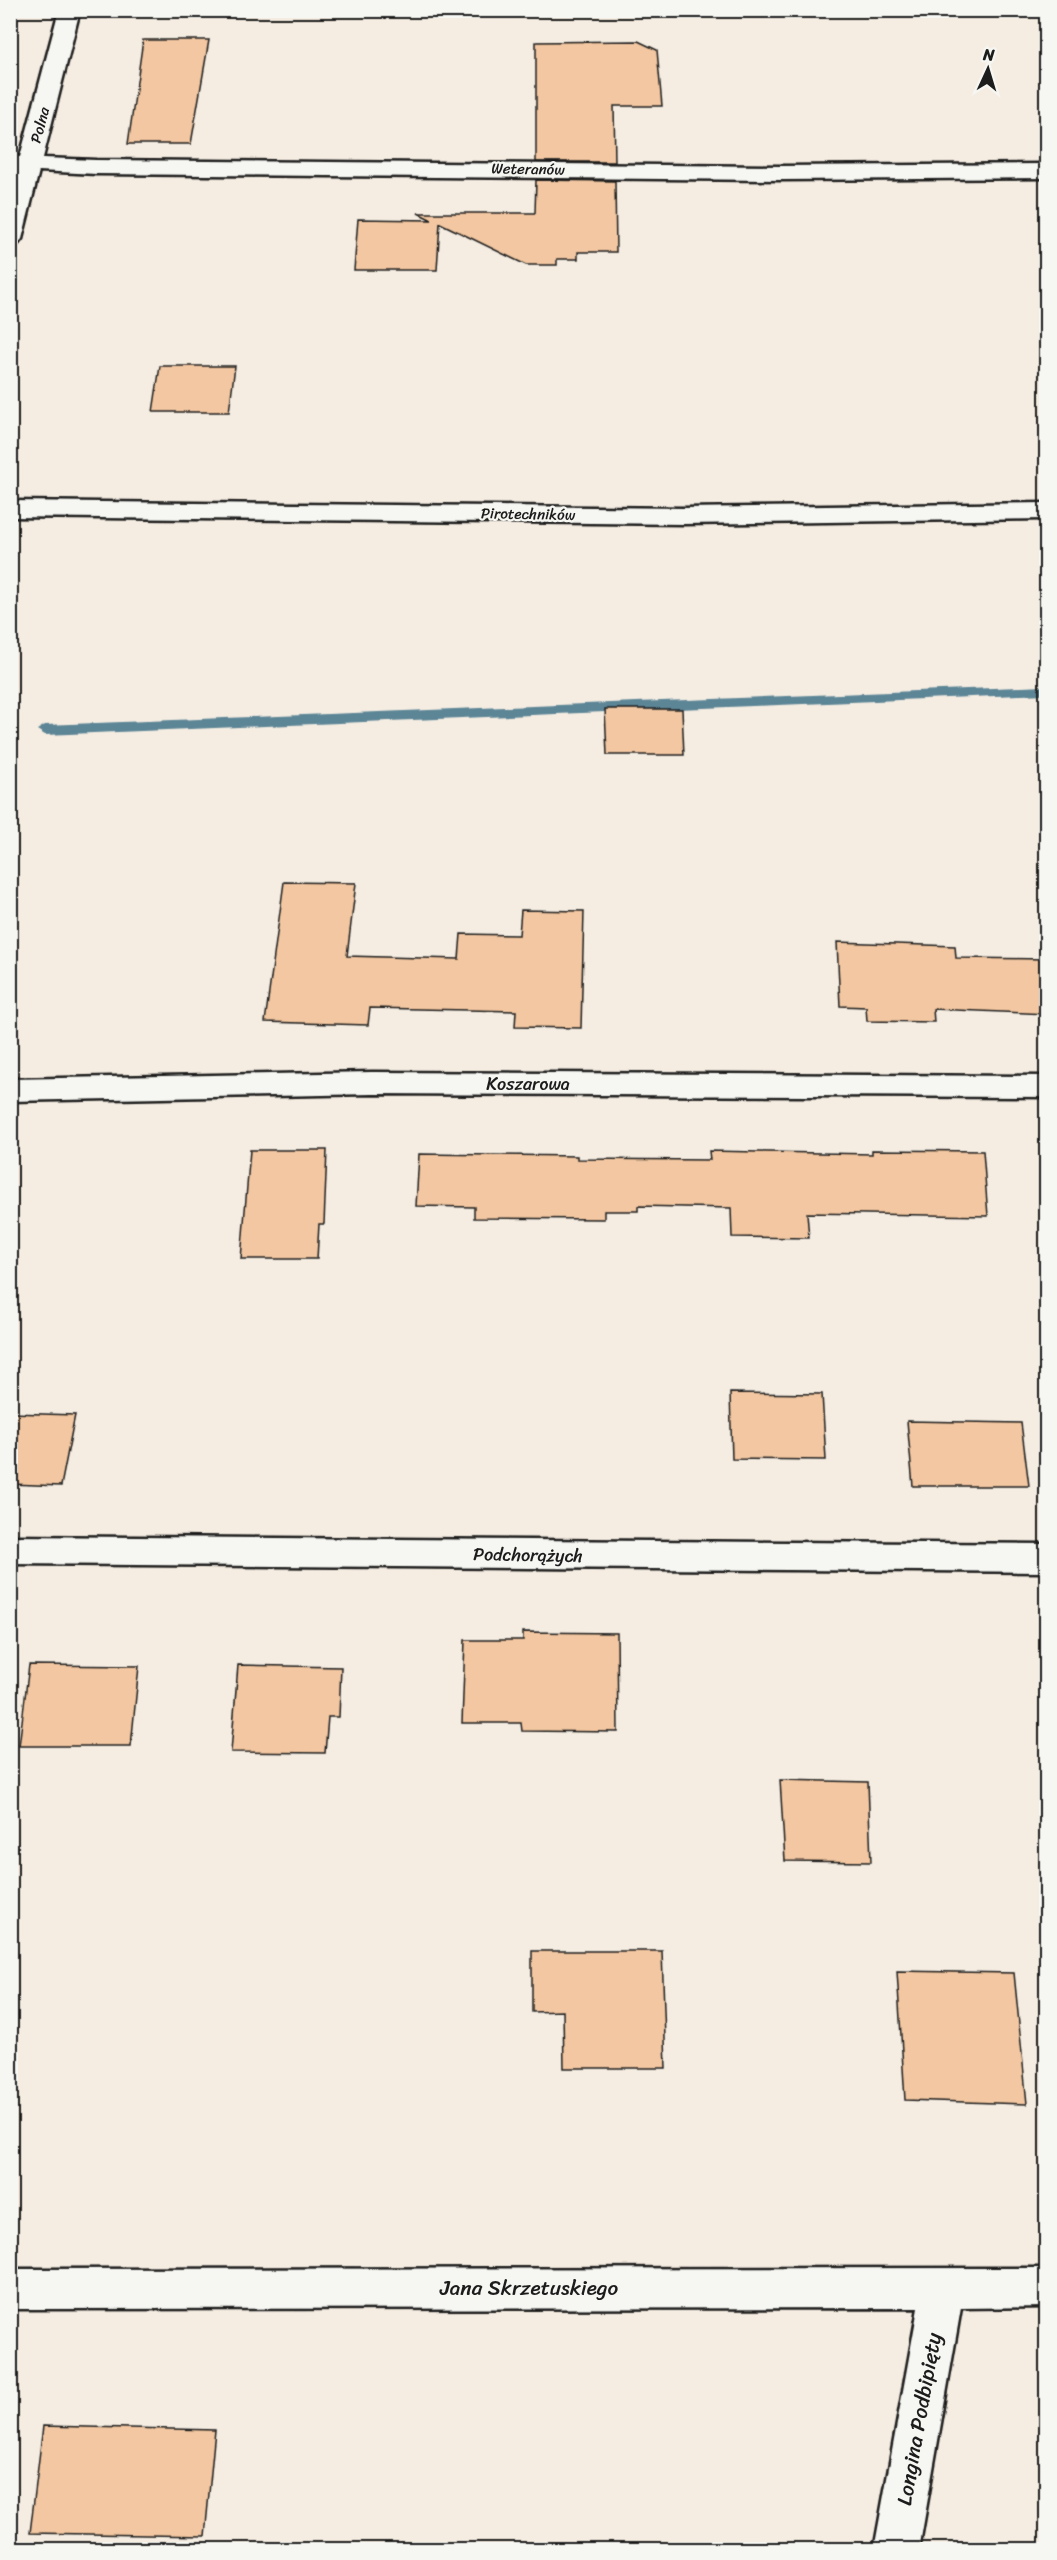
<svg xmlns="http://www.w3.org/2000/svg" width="1057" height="2560" font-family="Sriracha,sans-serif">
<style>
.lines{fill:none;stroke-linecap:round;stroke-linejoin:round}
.stream{fill:#5c8596;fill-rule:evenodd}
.building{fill:#f2c7a1;stroke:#1c1c1c;stroke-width:1.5}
.minor-casing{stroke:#1c1c1c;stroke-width:5}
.minor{fill:#f6f6f2;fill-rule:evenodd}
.labels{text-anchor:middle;stroke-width:4.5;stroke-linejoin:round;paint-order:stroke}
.far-street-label{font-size:15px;fill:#1c1c1c;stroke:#f6f6f2}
.street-label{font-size:18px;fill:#1c1c1c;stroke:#f6f6f2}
.near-street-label{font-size:21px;fill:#1c1c1c;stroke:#f6f6f2}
</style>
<rect width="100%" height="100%" fill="#f5ede2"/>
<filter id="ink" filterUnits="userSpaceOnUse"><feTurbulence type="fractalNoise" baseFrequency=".0167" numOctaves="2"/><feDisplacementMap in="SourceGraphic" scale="12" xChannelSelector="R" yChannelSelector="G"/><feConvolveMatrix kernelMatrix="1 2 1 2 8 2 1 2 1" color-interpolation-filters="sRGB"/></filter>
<g filter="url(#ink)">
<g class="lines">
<path class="stream" d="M1046,686V694L45,735L37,730L45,725Z"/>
</g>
<path class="building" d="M143,40H209L191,144H128Z
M638,41L657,50L662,106H614L615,162H536V42Z
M536,180L615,181L616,252H578V259H557V265H526L440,223L437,270H354L358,219L432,220L418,213H535Z
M160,366H235L229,412H153Z
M605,709H682L684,755H607Z
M284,882L356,883L347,956L459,959L461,934L519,935L521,910L584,911L581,1028L515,1027L516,1011L370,1008L368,1025L265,1022Z
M837,942L955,946L956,958L1047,959V1014L933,1009L934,1022L867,1021L866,1007L840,1006Z
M250,1150H327L324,1224H319L317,1259H241Z
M872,1150L983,1151L988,1216L807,1213L809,1238L732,1237L731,1208L638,1206V1211H604V1219L474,1218V1207L416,1206L419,1154L577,1156V1159L710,1160L709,1151L872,1154Z
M730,1393L822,1394L826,1460L732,1459Z
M10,1413L75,1415L61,1486L10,1484Z
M907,1421L1021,1423L1029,1486H913Z
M523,1632L617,1633L618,1732L522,1731L521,1723H462L465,1640H523Z
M29,1665L139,1666L131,1746H19Z
M238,1665L341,1667L339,1717H328L325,1753L231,1752Z
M780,1780L868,1782L871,1862L785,1861Z
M532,1951H662L666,2068H564L563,2011L532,2012Z
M897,1971L1014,1973L1027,2104L905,2100Z
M43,2426L215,2430L205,2536L30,2533Z"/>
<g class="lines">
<defs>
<path id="minor" d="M59,10H80L43,158L96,160L781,166L1046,164V178L781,180L96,174L39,171L22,239L18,244L10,246V194L17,170H10V156L20,157Z
M10,501L684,508L1046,503V519L684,524L10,517Z
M372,1072L1046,1076V1097L372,1094L10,1101V1079Z
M10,1536L1046,1544V1572L10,1564Z
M1046,2268V2307L961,2308L919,2550H874L918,2308L10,2309V2269Z"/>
</defs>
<use href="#minor" class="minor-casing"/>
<use href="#minor" class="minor"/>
</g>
</g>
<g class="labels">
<g class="far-street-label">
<text transform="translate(40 125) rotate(-75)" y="5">Polna</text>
<text transform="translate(528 169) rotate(1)" y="5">Weteranów</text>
<text transform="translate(528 514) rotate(1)" y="5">Pirotechników</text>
</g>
<g class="street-label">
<text x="528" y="1090">Koszarowa</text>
<text transform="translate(528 1555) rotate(1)" y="6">Podchorążych</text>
</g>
<g class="near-street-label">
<text x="529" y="2295">Jana Skrzetuskiego</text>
<text transform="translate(919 2419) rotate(-80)" y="7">Longina Podbipięty</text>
</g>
</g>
<rect width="1057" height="2560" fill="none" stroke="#f6f6f2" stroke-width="36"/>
<rect x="18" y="18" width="1021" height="2524" fill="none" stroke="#1c1c1c" stroke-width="2" filter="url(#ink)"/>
<g transform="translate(988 69) rotate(4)" stroke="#f6f6f2" stroke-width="4.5" paint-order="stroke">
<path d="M0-4.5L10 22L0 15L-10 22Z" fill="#1c1c1c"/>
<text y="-9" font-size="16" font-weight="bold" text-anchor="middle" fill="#1c1c1c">N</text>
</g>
</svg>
